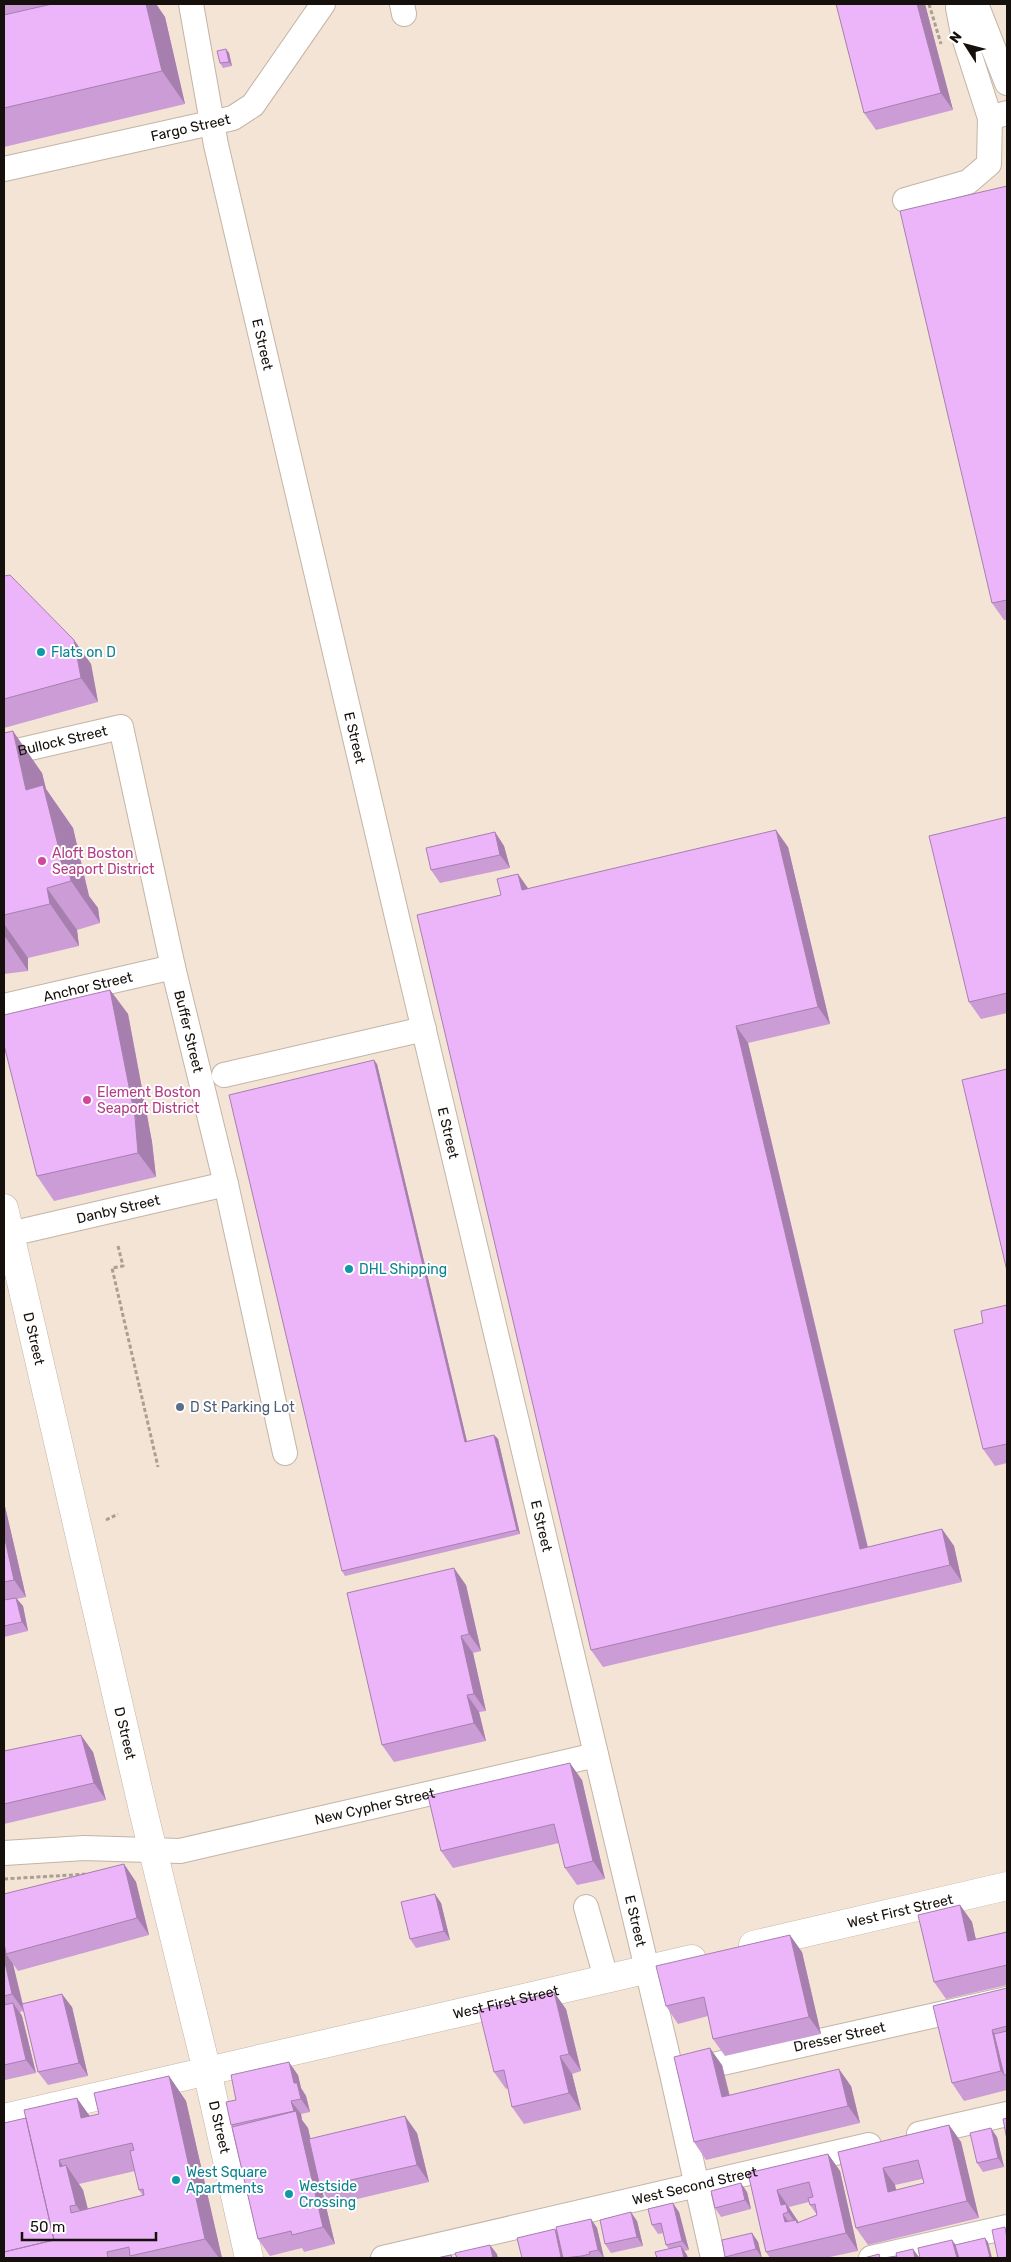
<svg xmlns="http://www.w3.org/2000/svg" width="1011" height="2262" font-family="Rubik,sans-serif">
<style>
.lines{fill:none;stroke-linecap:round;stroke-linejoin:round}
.minor-casing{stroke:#c3b4a6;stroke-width:26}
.major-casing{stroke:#c3b4a6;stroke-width:29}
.path{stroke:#ab9e93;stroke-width:3;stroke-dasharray:4 2.5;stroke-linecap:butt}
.minor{stroke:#fff;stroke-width:24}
.major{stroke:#fff;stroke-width:28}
.wall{fill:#cc9cd6;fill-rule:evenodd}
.shaded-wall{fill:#a67fae}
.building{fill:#edb5f9;stroke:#a67fae;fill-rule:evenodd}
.culture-dot{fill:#0f9aa8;stroke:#fff;stroke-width:2}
.hotel-dot{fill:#d1479c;stroke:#fff;stroke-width:2}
.service-dot{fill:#5c6f8a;stroke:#fff;stroke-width:2}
.labels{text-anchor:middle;stroke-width:4;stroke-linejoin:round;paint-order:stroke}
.street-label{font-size:14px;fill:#15100b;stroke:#fff}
.culture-label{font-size:14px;fill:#0d838f;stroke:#fff;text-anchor:start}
.hotel-label{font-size:14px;fill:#b23c85;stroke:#fff;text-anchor:start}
.service-label{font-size:14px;fill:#4e5e75;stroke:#fff;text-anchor:start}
</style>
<rect width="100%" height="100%" fill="#f4e4d5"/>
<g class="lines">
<defs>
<g id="minor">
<path id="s1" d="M191,4L216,145L397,917L672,2074L713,2258"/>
<path d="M402,4L404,14"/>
<path d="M962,4L958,8L963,34L990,118"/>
<path d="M976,4L1007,83"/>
<path id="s2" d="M4,169L233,118L253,105L323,4"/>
<path d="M905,200L968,182L989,164L990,118L1007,113"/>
<path id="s3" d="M4,754L121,727L173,967L226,1184L285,1453"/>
<path id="s4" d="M4,1006L173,967"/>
<path d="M224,1075L424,1029"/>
<path id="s5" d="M10,1234L226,1184"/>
<path id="s6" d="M4,1853L84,1848L180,1851L596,1755"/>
<path d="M586,1907L606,1978"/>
<path id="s7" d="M691,2070L1007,1999"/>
<path d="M919,2134L1007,2114"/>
<path id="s8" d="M383,2258L869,2145"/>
<path d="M871,2258L1007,2227"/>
</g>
<g id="major">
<path id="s9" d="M4,1208L143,1810L207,2071L249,2258"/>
<path id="s10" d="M753,1945L1007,1886"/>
<path id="s11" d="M4,2118L692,1959"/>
</g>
</defs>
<use href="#minor" class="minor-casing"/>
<use href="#major" class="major-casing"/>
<path class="path" d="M929,4L941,44
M118,1246L123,1266L112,1268L158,1467
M106,1520L118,1514
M4,1879L88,1874"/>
<use href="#minor" class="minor"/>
<use href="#major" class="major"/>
</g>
<path class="wall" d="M4,4H156L165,17L185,104L4,147Z
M925,4L953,110L876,130L864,113Z
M226,49L229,53L232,66L223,68L220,63Z
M1007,186V620H1004L992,603Z
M4,575L74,640L91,664L98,702L4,728Z
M4,733L42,773L46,789L73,828L89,896L98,908L100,923L77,930L79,946L28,958V971L4,974Z
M1007,817V1013L981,1019L969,1002Z
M495,832L504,846L510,868L440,883L431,870Z
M788,847L830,1024L748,1043L868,1547L942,1529L954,1546L962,1582L603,1667L591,1650L518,874L528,889Z
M110,990L128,1014L152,1142L156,1177L54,1201L37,1176Z
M377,1064L467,1441L494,1435L498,1439L520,1534L345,1576L342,1571Z
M1007,1305V1463L995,1466L983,1449V1323Z
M4,1502L26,1597L17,1599L23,1606L28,1631L4,1637Z
M466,1585L481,1651L473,1653L486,1711L479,1712L486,1741L394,1762L382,1745Z
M4,1751L93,1752L106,1800L4,1824Z
M582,1780L605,1879L577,1885L565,1868L559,1843L453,1868L441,1851Z
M124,1864L136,1882L149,1935L18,1971L13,1964L23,2004L72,2007L88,2076L48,2085L38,2072L24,2011L20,2012L22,2016L36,2073L5,2080L4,2078V1894Z
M441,1903L450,1940L416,1948L410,1939Z
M960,1905L972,1922L976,1940L1007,1932V1985L946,1999L934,1982Z
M802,1952L821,2034L725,2056L713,2039L708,2016L678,2024L666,2006Z
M1007,1988V2090L964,2101L952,2083Z
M566,2009L581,2071L572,2074L581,2110L524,2124L512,2107L508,2088L506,2089L494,2072Z
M722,2065L730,2096L851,2086L860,2123L706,2160L694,2142Z
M298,2075L301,2088L306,2096L310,2112L301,2114L302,2120L308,2128L310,2139L417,2133L429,2182L332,2205L322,2190L335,2244L304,2252L302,2248L270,2256L258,2239L231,2125L236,2100Z
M169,2076L186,2101L222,2258H4V2123L90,2116L99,2114ZM135,2171L139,2190L143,2196L88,2209L83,2190L79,2184Z
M949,2125L961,2142L979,2218L868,2245L856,2228L838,2152ZM922,2179L924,2183L896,2190L895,2185Z
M997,2137L1004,2167L983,2172L977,2163Z
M828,2154L840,2171L858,2251L825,2258H770L766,2252L748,2173ZM809,2202L810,2205L817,2215L798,2223L790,2209L789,2207Z
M747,2192L751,2209L721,2217L715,2208Z
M679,2212L689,2250L684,2251L687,2255L669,2249L666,2245L664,2233L658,2234L652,2225Z
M591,2219L597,2228L604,2258H522L555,2229L557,2233Z
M637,2221L643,2246L611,2253L605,2244Z
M752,2233L758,2242L762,2258H726L725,2257Z"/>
<path class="shaded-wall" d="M146,4H156L165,17L185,104L162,71Z
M917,4H925L953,110L941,93Z
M226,49L229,53L232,66L229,62Z
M74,640L91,664L98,702L81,678Z
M13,731L42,773L46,789L73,828L89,896L98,908L100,923L71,881L62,867L26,790Z
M776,830L788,847L830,1024L818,1007Z
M495,832L504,846L510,868L500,855Z
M518,874L530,891L522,890Z
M47,888L77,930L79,946L50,904Z
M4,924L28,958V971L4,935Z
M110,990L128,1014L152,1142L156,1177L138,1153Z
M736,1026L748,1043L872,1566L860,1549Z
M374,1060L377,1064L468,1446L465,1442Z
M494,1435L498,1439L520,1534L517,1530Z
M4,1502L26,1597L14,1580L4,1535Z
M942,1529L954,1546L962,1582L950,1565Z
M454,1568L466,1585L481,1651L469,1634Z
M16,1598L23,1606L28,1631L22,1622Z
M461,1636L473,1653L486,1711L474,1694Z
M467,1695L479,1712L486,1741L474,1723Z
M81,1735L93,1752L106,1800L94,1783Z
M570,1763L582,1780L605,1879L593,1861Z
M124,1864L136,1882L149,1935L137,1918Z
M435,1894L441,1903L450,1940L444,1931Z
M960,1905L972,1922L980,1958L968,1941Z
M4,1924L6,1954L13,1964L24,2011L12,1994L4,1958Z
M790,1935L802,1952L821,2034L809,2017Z
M554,1992L566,2009L581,2071L569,2054Z
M62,1994L72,2007L88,2076L79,2063Z
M13,2003L22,2016L36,2073L26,2060Z
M992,2030L1004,2047V2075L1001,2071Z
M710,2048L722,2065L734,2115L722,2097Z
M560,2056L572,2074L581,2110L569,2093Z
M289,2062L298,2075L301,2088L306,2096L310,2112L301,2099L294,2083Z
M839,2069L851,2086L860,2123L848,2106Z
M169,2076L186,2101L222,2258H219L205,2239Z
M77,2098L94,2122L81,2118Z
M291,2101L301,2114L302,2120L308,2128L322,2187H320L322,2190L335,2244L323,2227Z
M405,2116L417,2133L429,2182L417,2165Z
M949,2125L961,2142L979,2218L967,2201Z
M991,2128L997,2137L1004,2167L998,2158Z
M828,2154L840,2171L858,2251L846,2233Z
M59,2160L68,2174L66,2165L83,2190L93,2230L76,2205L60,2167Z
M883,2168L895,2185L900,2209L888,2192Z
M741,2183L747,2192L751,2209L745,2200Z
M777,2190L798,2221L800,2229L788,2212L781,2205Z
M673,2203L679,2212L689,2250L682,2241Z
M631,2212L637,2221L643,2246L637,2237Z
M783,2214L795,2231L785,2222Z
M591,2219L597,2228L604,2258L598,2250Z
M555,2229L561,2238L566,2258H562L561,2257Z
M752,2233L758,2242L762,2258L756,2249Z
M985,2238L988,2242L992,2258H991L990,2257Z
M952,2240L959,2249L961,2258H957Z
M490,2245L497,2254L498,2258H493Z
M681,2246L687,2255L688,2258H684Z
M913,2249L919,2257V2258H915Z"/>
<path class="building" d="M52,4H146L162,71L4,108V15Z
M836,4H917L941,93L864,113Z
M226,49L229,62L220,63L217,51Z
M1007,186V600L992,603L900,211Z
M10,575L74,640L81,678L4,699V576Z
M13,731L26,790L43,785L59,849L62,867L68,866L71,881L47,888L50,904L4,915V733Z
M1007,817V993L969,1002L929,836Z
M776,830L818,1007L736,1026L860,1549L942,1529L950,1565L591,1650L417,915L501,895L497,879L518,874L522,890Z
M495,832L500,855L431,870L426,848Z
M110,990L135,1117L138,1153L37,1176L4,1045V1015Z
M374,1060L465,1442L494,1435L517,1530L342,1571L229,1095Z
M1007,1069V1271L962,1080Z
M1007,1305V1444L983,1449L954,1330L983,1323L981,1311Z
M4,1535L14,1580L4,1582Z
M454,1568L469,1634L461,1636L474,1694L467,1695L474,1723L382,1745L347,1593Z
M16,1598L22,1622L4,1626V1600Z
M81,1735L94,1783L4,1804V1751Z
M570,1763L593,1861L565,1868L554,1824L441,1851L428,1796Z
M124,1864L137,1918L6,1954L4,1943V1894Z
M435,1894L444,1931L410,1939L401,1902Z
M960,1905L968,1941L1007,1932V1965L934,1982L918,1915Z
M790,1935L809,2017L713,2039L704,1997L666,2006L656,1966Z
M4,1958L12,1994L4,1996Z
M1007,1988V2026L992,2030L1001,2071L952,2083L933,2006Z
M554,1992L569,2054L560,2056L569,2093L512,2107L504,2070L494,2072L479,2010Z
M62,1994L79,2063L38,2072L22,2004Z
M13,2003L26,2060L4,2065V2005Z
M1007,2031V2075H1004L994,2034Z
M710,2048L722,2097L839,2069L848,2106L694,2142L674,2057Z
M289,2062L294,2083H297L301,2099L291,2101L294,2111L231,2125L226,2102L236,2100L231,2075Z
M169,2076L205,2239L130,2256L129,2247L107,2252L108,2258H4V2252L54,2240L24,2110L77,2098L81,2118L99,2114L94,2093ZM132,2143L134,2150L130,2151L139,2190L143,2189L144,2195L71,2213L70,2206L76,2205L66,2165L60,2167L59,2160Z
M296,2111L323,2227L292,2235L291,2231L258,2239L232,2127Z
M405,2116L417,2165L320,2187L309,2139Z
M26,2118L54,2240L4,2252V2123Z
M1007,2118V2140L1003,2119Z
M949,2125L967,2201L856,2228L838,2152ZM918,2160L924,2183L888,2192L883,2168Z
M991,2128L998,2158L977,2163L970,2133Z
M828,2154L846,2233L766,2252L748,2173ZM809,2182L813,2197L808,2198L810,2205L815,2204L817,2215L797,2223L796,2220L785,2222L783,2214L788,2212L786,2204L781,2205L777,2190Z
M741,2183L745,2200L715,2208L711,2191Z
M673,2203L682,2241L666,2245L661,2223L652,2225L648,2209Z
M631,2212L637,2237L605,2244L600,2220Z
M591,2219L598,2250L589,2252L590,2254L582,2256L563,2258L556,2227Z
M1005,2227L1007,2239V2257L998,2258L992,2230Z
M555,2229L561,2257L556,2258H522L517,2238Z
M752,2233L756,2249L725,2257L722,2240Z
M985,2238L990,2257L983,2258H959L955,2245Z
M952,2240L957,2258H920L918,2248Z
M490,2245L493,2258H457L455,2253Z
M681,2246L684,2258H657L655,2252Z
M913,2249L915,2258H897L896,2253Z
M879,2254L880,2258H864Z
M451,2255L452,2258H437Z
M896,2256L897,2258H884Z"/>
<g class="culture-dot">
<circle cx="41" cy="652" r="5"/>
<circle cx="349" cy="1269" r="5"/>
<circle cx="176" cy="2180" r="5"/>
<circle cx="289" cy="2194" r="5"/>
</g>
<g class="hotel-dot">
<circle cx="42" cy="861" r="5"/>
<circle cx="87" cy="1100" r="5"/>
</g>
<circle class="service-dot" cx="180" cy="1407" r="5"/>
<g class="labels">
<g class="street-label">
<text dy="5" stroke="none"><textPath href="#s2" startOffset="191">Fargo Street</textPath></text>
<text dy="5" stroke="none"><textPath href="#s1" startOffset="348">E Street</textPath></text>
<text dy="5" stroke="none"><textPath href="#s1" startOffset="752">E Street</textPath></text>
<text dy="5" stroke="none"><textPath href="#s3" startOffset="60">Bullock Street</textPath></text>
<text dy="5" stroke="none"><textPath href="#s4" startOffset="86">Anchor Street</textPath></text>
<text dy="5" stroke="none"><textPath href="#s3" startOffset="432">Buffer Street</textPath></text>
<text dy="5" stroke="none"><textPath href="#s1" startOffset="1158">E Street</textPath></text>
<text dy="5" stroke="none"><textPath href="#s5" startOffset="111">Danby Street</textPath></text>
<text dy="5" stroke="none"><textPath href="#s9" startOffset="134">D Street</textPath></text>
<text dy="5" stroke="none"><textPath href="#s1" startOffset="1562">E Street</textPath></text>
<text dy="5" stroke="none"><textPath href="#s9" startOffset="539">D Street</textPath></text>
<text dy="5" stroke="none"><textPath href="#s6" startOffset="376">New Cypher Street</textPath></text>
<text dy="5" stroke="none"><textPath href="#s10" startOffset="151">West First Street</textPath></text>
<text dy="5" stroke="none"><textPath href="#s1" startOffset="1968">E Street</textPath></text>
<text dy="5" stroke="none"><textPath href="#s11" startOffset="515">West First Street</textPath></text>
<text dy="5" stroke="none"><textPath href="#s7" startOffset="152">Dresser Street</textPath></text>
<text dy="5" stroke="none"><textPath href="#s9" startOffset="944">D Street</textPath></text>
<text dy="5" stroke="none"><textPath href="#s8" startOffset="320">West Second Street</textPath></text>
</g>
<g class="culture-label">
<text x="51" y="657">Flats on D</text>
<text x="359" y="1274">DHL Shipping</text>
<text x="186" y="2177">West Square<tspan x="186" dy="16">Apartments</tspan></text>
<text x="299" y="2191">Westside<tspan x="299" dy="16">Crossing</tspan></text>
</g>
<g class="hotel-label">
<text x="52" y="858">Aloft Boston<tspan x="52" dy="16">Seaport District</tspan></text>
<text x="97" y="1097">Element Boston<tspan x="97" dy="16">Seaport District</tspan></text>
</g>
<g class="service-label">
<text x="190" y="1412">D St Parking Lot</text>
</g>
</g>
<rect width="1011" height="2262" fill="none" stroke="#15100b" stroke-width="10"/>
<g transform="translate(966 45) rotate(306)" stroke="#ffffff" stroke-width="4" paint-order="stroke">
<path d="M0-4L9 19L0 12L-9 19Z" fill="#15100b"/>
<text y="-8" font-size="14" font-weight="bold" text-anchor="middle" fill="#15100b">N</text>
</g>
<path d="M22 2232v8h134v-8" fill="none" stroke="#15100b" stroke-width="2.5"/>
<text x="30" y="2232" font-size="15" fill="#15100b" stroke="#ffffff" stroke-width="4" paint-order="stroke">50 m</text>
</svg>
